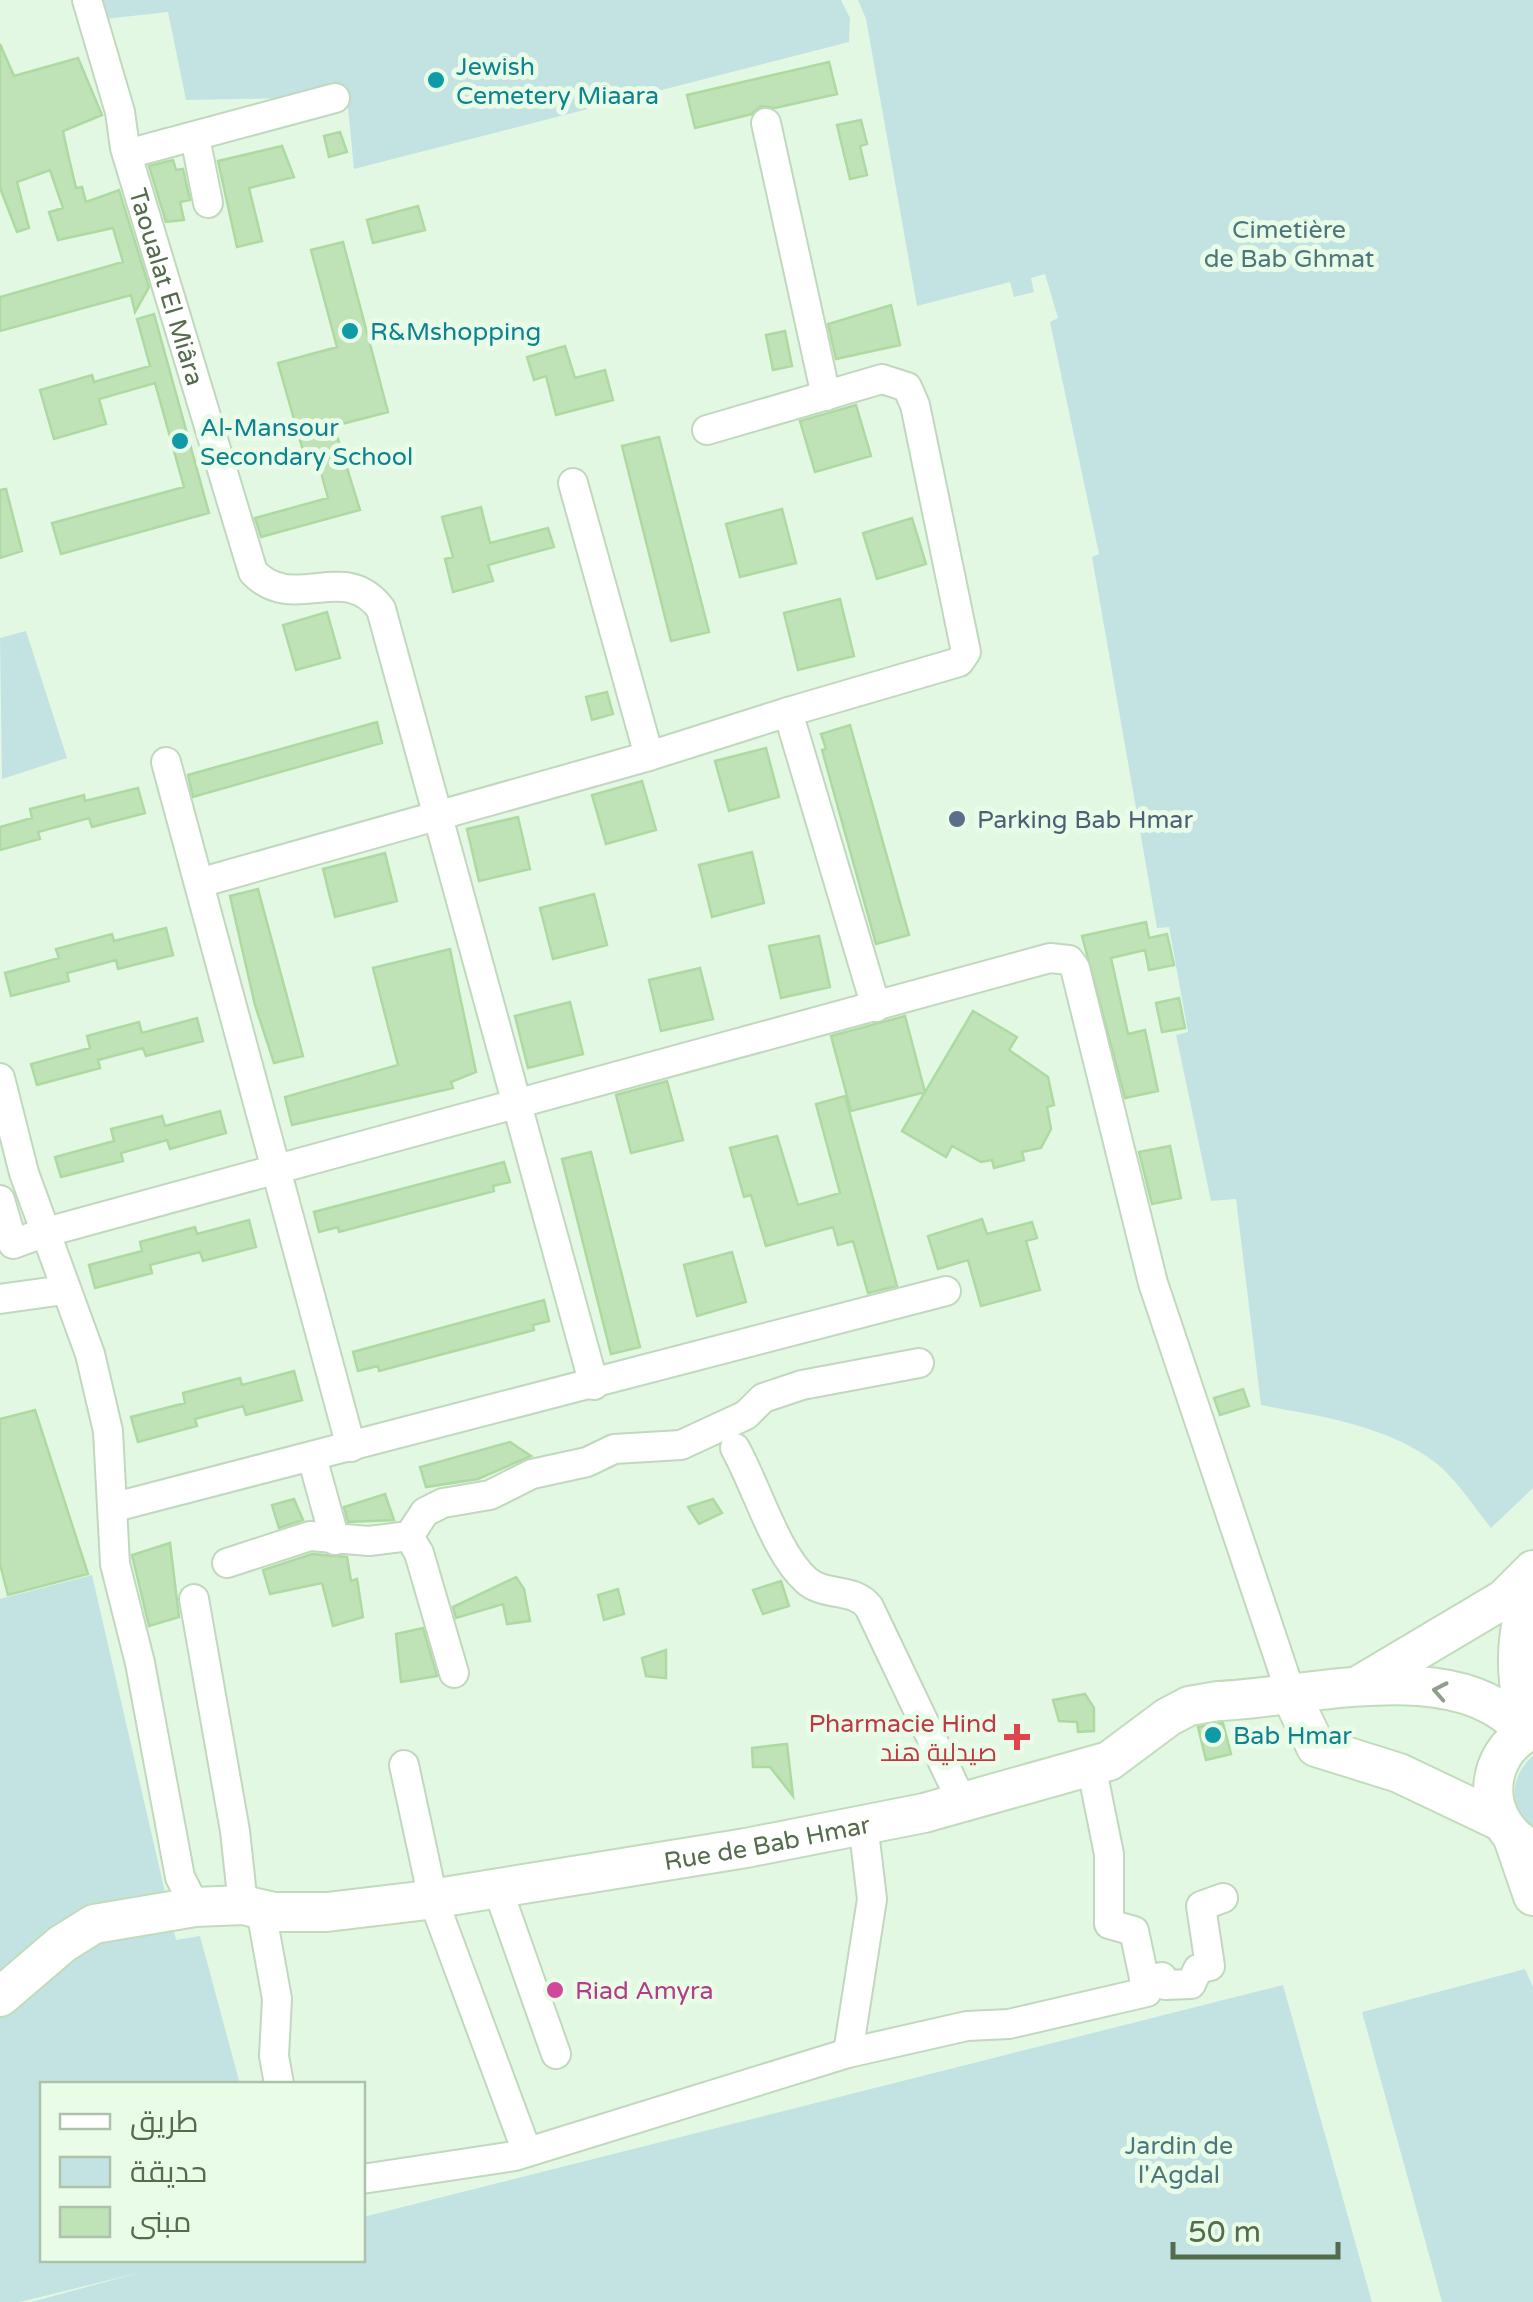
<svg xmlns="http://www.w3.org/2000/svg" width="1533" height="2302" font-family="'Varela Round',Cairo,sans-serif">
<style>
.green{fill:#c3e3e3}
.building{fill:#c0e2b7;stroke:#addaa1;stroke-width:2.5}
.lines{fill:none;stroke-linecap:round;stroke-linejoin:round}
.street-casing{stroke:#c0d8bd;stroke-width:32}
.secondary-casing{stroke:#c0dcbb;stroke-width:42}
.street{stroke:#fff;stroke-width:28}
.secondary{stroke:#fff;stroke-width:38}
.oneway{stroke:#909f8b}
.culture-dot{fill:#0f9aa8;stroke:#e8fce8;stroke-width:4}
.service-dot{fill:#5c6f8a;stroke:#e8fce8;stroke-width:4}
.health-dot{fill:#e0444e;stroke:#e8fce8;stroke-width:4}
.hotel-dot{fill:#d1479c;stroke:#e8fce8;stroke-width:4}
.labels{text-anchor:middle;stroke-width:10;stroke-linejoin:round;paint-order:stroke}
.culture-label{font-size:25px;fill:#0d838f;stroke:#e8fce8;text-anchor:start}
.park-label{font-size:25px;fill:#4c767b;stroke:#e8fce8}
.street-label{font-size:25px;fill:#546c4c;stroke:#e8fce8}
.service-label{font-size:25px;fill:#4e5e75;stroke:#e8fce8;text-anchor:start}
.health-label{font-size:25px;fill:#be3a42;stroke:#e8fce8;text-anchor:end}
.hotel-label{font-size:25px;fill:#b23c85;stroke:#e8fce8;text-anchor:start}
</style>
<rect width="100%" height="100%" fill="#e2f8e3"/>
<path class="green" d="M100,0H841L850,18L849,42L354,169L347,97L186,100L168,12L105,19Z
M858,0H1533V1488L1491,1528C1474,1507 1457,1480 1436,1463C1387,1425 1319,1416 1261,1405L1236,1199L1211,1201L1176,1035L1188,1032L1169,927L1157,928L1092,557L1099,554L1050,322L1058,318L1045,274L1031,278L1034,292L1014,297L1010,282L917,306L866,19Z
M26,631L67,758L2,779L0,638Z
M92,1575L176,1940L200,1936L240,2084H42V2260H362L363,2217L1283,1985L1372,2302H31L142,2272L20,2302H0V1599Z
M1533,1756V1826C1507,1808 1510,1775 1533,1756Z
M1525,1969L1533,1987V2302H1442L1362,2012Z"/>
<path class="building" d="M0,44L14,76L78,58L102,115L63,131L67,150L76,188L82,187L86,202L119,190L149,287L135,312L131,295L0,331V297L123,262L113,228L58,240L49,212L63,208L50,170L17,182L29,228L17,232L0,188Z
M829,62L837,94L775,108L761,106L752,114L695,128L687,95Z
M861,120L867,144L860,146L867,175L850,179L837,125Z
M340,132L347,152L329,157L324,136Z
M282,146L294,177L249,188L262,241L237,247L218,161Z
M173,160L176,170L183,169L190,200L180,202L184,220L166,222L149,166Z
M418,206L425,230L373,243L367,220Z
M343,242L388,412L334,426L360,510L261,537L255,518L328,498L317,458L306,461L278,363L337,347L311,250Z
M891,305L900,345L836,359L828,324Z
M154,314L209,513L61,554L52,523L184,487L155,383L99,399L106,424L54,439L40,390L92,375L94,382L150,366L137,319Z
M785,331L792,366L773,370L766,335Z
M565,346L575,378L605,370L613,400L556,415L546,376L534,380L527,357Z
M856,405L871,456L815,472L800,421Z
M659,437L709,632L671,641L622,446Z
M6,489L22,551L0,558V490Z
M481,507L490,543L548,528L554,547L488,565L493,581L453,592L445,559L453,557L442,517Z
M782,509L796,563L740,577L726,524Z
M912,518L926,564L877,579L863,533Z
M840,599L854,656L798,670L784,613Z
M327,612L340,658L296,670L283,625Z
M607,692L613,714L592,720L586,697Z
M377,722L382,743L193,797L188,775Z
M850,725L909,935L876,944L822,750L826,749L821,734Z
M766,748L779,797L729,811L715,761Z
M642,781L656,830L606,844L592,795Z
M138,788L145,813L92,827L89,818L38,832L40,839L0,850V827L32,818L30,809L84,795L85,801Z
M518,817L530,869L479,881L467,829Z
M752,852L764,903L712,917L699,865Z
M385,853L397,901L335,917L323,869Z
M258,889L303,1056L274,1063L255,1005L230,896Z
M594,894L607,945L553,959L540,908Z
M1146,922L1149,938L1167,934L1174,965L1149,970L1145,950L1111,958L1128,1034L1145,1030L1158,1091L1125,1098L1082,936Z
M166,928L173,955L118,969L116,960L67,973L69,981L11,996L5,973L59,958L56,949L112,934L114,941Z
M819,936L830,987L781,998L769,946Z
M450,949L476,1072L451,1082L453,1088L292,1125L285,1097L398,1065L373,968Z
M700,968L713,1019L661,1031L649,980Z
M1179,998L1185,1028L1162,1032L1156,1003Z
M570,1002L583,1054L528,1068L515,1016Z
M973,1011L1017,1037L1009,1050L1048,1077L1054,1105L1047,1107L1051,1129L1041,1148L1022,1152L1024,1160L994,1168L992,1160L981,1162L952,1146L946,1157L902,1131Z
M905,1016L925,1092L851,1111L831,1036Z
M197,1018L203,1041L146,1056L143,1048L98,1060L100,1068L37,1085L31,1064L90,1048L87,1036L139,1022L142,1033Z
M667,1081L683,1140L631,1153L616,1095Z
M845,1096L897,1286L868,1293L853,1241L838,1245L833,1227L766,1246L751,1195L744,1197L730,1148L777,1136L798,1205L840,1193L816,1104Z
M220,1111L226,1133L170,1149L167,1140L121,1153L123,1161L61,1177L55,1157L114,1141L111,1129L162,1116L165,1126Z
M1170,1146L1181,1198L1152,1204L1139,1152Z
M591,1152L640,1347L611,1354L562,1159Z
M504,1162L510,1182L493,1186L494,1191L339,1232L338,1227L319,1232L314,1212Z
M982,1219L987,1234L1032,1222L1037,1238L1026,1241L1040,1290L981,1306L968,1260L938,1269L928,1236Z
M249,1220L256,1247L203,1261L200,1252L150,1265L152,1273L95,1288L89,1265L142,1251L140,1242L195,1227L197,1234Z
M732,1252L746,1302L697,1316L684,1265Z
M544,1300L549,1321L533,1325L534,1330L379,1371L378,1366L358,1371L353,1352Z
M294,1371L302,1400L246,1415L243,1406L195,1419L197,1426L138,1442L131,1417L185,1403L183,1393L240,1378L242,1385Z
M1243,1389L1249,1406L1220,1415L1214,1398Z
M35,1410L88,1574L8,1595L0,1564V1419Z
M510,1442L531,1456L478,1479L426,1487L420,1467Z
M385,1494L394,1520L348,1522L344,1507Z
M294,1499L303,1520L279,1528L272,1505Z
M713,1499L722,1513L699,1524L688,1507Z
M170,1543L179,1617L149,1626L132,1555Z
M312,1554L347,1557L351,1581L357,1579L363,1617L333,1626L322,1583L270,1594L263,1570Z
M516,1577L524,1589L530,1621L507,1624L503,1604L456,1618L453,1607Z
M781,1581L789,1606L763,1614L753,1590Z
M618,1589L624,1614L604,1620L598,1595Z
M423,1628L437,1676L401,1682L396,1634Z
M666,1650V1678L646,1676L642,1658Z
M1085,1694L1094,1708V1731L1078,1732L1077,1722L1059,1721L1053,1700Z
M1223,1723L1231,1754L1206,1760L1198,1727Z
M787,1744L793,1796L770,1767H753L752,1748Z"/>
<g class="lines">
<defs>
<g id="street">
<path id="s1" d="M87,0L120,112L125,148L253,572C294,615 344,559 381,609L594,1385"/>
<path d="M766,123L826,396"/>
<path d="M195,137L208,203"/>
<path d="M127,154L335,98"/>
<path d="M707,430L882,379L907,387L915,405L966,652L959,662L788,712"/>
<path d="M573,483L649,756"/>
<path d="M166,762L351,1447"/>
<path d="M199,883L649,756L788,712L876,1007"/>
<path d="M0,1078L24,1173L90,1354L108,1431L115,1564L140,1663L180,1877L195,1907"/>
<path d="M0,1200L13,1244L43,1233L1050,958L1069,960L1075,968L1153,1283L1292,1697"/>
<path d="M0,1299L64,1290"/>
<path d="M735,1448C756,1485 776,1554 806,1580C824,1597 854,1587 869,1607L962,1802"/>
<path d="M312,1457L335,1540"/>
<path d="M115,1507L946,1291"/>
<path d="M409,1536L419,1553L454,1673"/>
<path d="M227,1563L310,1536L369,1541L409,1536L425,1512L443,1503L490,1495L532,1474L587,1462L614,1449L681,1445L746,1415L763,1398L802,1385L919,1363"/>
<path d="M194,1599L235,1831L243,1905"/>
<path d="M404,1765L433,1899L527,2152"/>
<path d="M497,1887L556,2054"/>
<path d="M261,1910L277,1999L274,2056L279,2084"/>
<path d="M1144,1980L1162,1977L1165,1985L1191,1984L1198,1969L1210,1966L1201,1906L1223,1898"/>
<path d="M848,2053L872,1899L863,1823"/>
<path d="M362,2179L515,2156L848,2053L967,2026L1009,2024L1147,1992L1134,1931L1109,1924V1854L1091,1765"/>
</g>
<g id="secondary">
<path d="M1361,1684L1504,1599L1533,1570"/>
<path d="M1292,1697L1316,1747L1399,1773L1500,1821"/>
<path d="M1533,1729C1480,1754 1480,1824 1533,1850"/>
<path d="M1533,1729C1511,1686 1515,1629 1533,1584"/>
<path d="M1513,1838L1533,1896"/>
<path id="s2" d="M0,1997L62,1944L94,1924L195,1907L243,1905L274,1912H327L419,1901L746,1848L924,1813L1109,1761L1168,1717L1189,1706L1218,1701C1306,1698 1459,1652 1525,1732"/>
</g>
</defs>
<use href="#street" class="street-casing"/>
<use href="#secondary" class="secondary-casing"/>
<use href="#street" class="street"/>
<use href="#secondary" class="secondary"/>
</g>
<defs><path id="oneway-chevron" d="M-2-3.5L2.5 0L-2 3.5" fill="none" stroke-width="1.6" stroke-linecap="round" stroke-linejoin="round" transform="scale(2.5)"/></defs>
<use class="oneway" href="#oneway-chevron" transform="translate(1440 1691) rotate(-169)"/>
<g class="culture-dot">
<circle cx="436" cy="80" r="10"/>
<circle cx="350" cy="331" r="10"/>
<circle cx="180" cy="441" r="10"/>
<circle cx="1213" cy="1735" r="10"/>
</g>
<circle class="service-dot" cx="957" cy="819" r="10"/>
<path class="health-dot" d="M1012 1722h10v10h10v10h-10v10h-10v-10h-10v-10h10z"/>
<circle class="hotel-dot" cx="555" cy="1990" r="10"/>
<g class="labels">
<g class="culture-label">
<text x="456" y="75">Jewish<tspan x="456" dy="29">Cemetery Miaara</tspan></text>
<text x="370" y="340">R&amp;Mshopping</text>
<text x="200" y="436">Al-Mansour<tspan x="200" dy="29">Secondary School</tspan></text>
<text x="1233" y="1744">Bab Hmar</text>
</g>
<g class="park-label">
<text x="1289" y="238">Cimetière<tspan x="1289" dy="29">de Bab Ghmat</tspan></text>
<text x="1179" y="2154">Jardin de<tspan x="1179" dy="29">l'Agdal</tspan></text>
</g>
<g class="street-label">
<text dy="9" stroke="none"><textPath href="#s1" startOffset="298">Taoualat El Miâra</textPath></text>
<text dy="9" stroke="none"><textPath href="#s2" startOffset="800">Rue de Bab Hmar</textPath></text>
</g>
<g class="service-label">
<text x="977" y="828">Parking Bab Hmar</text>
</g>
<g class="health-label">
<text x="997" y="1732">Pharmacie Hind<tspan x="997" dy="29">صيدلية هند</tspan></text>
</g>
<g class="hotel-label">
<text x="575" y="1999">Riad Amyra</text>
</g>
</g>
<rect x="40" y="2082" width="325" height="180" fill="#e8fce8" stroke="#adc2aa" stroke-width="2.5"/>
<rect x="60" y="2114" width="50" height="15" fill="#ffffff" stroke="#adc2aa" stroke-width="2.5"/>
<text x="130" y="2132" font-size="30" fill="#546c4c">طريق</text>
<rect x="60" y="2157" width="50" height="30" fill="#c3e3e3" stroke="#adc2aa" stroke-width="2.5"/>
<text x="130" y="2182" font-size="30" fill="#546c4c">حديقة</text>
<rect x="60" y="2207" width="50" height="30" fill="#c0e2b7" stroke="#adc2aa" stroke-width="2.5"/>
<text x="130" y="2232" font-size="30" fill="#546c4c">مبنى</text>
<path d="M1173 2242v15h165v-15" fill="none" stroke="#546c4c" stroke-width="5"/>
<text x="1188" y="2242" font-size="30" fill="#546c4c" stroke="#e8fce8" stroke-width="8" paint-order="stroke">50 m</text>
</svg>
